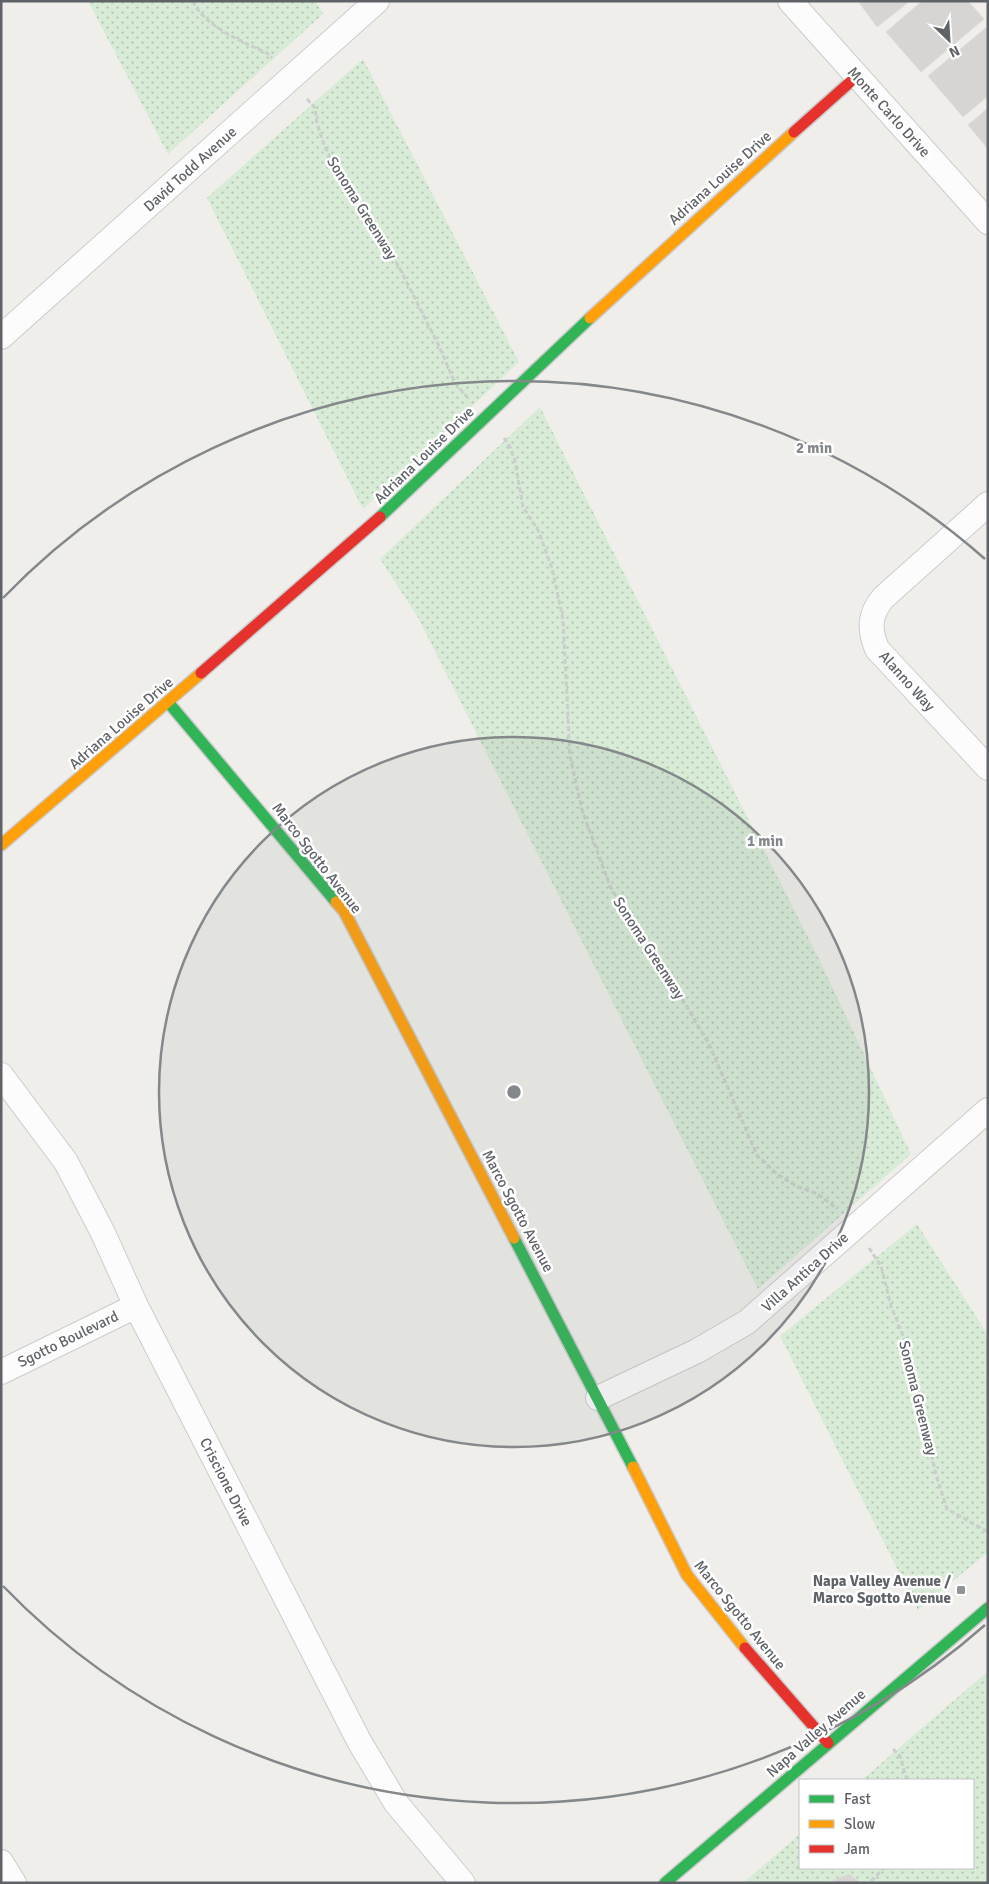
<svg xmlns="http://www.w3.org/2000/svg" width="989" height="1884" font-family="Signika,sans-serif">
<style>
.green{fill:url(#green-dots)}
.building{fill:#d6d5d3;stroke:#deddd9}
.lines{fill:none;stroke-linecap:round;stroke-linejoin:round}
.street-casing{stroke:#cbcccc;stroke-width:26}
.fast-casing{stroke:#cacacb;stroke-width:14}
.slow-casing{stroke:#cacacb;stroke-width:14}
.jam-casing{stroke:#cacacb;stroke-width:14}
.path{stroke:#cacfcc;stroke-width:3;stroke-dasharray:5 2.5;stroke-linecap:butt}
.street{stroke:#fdfcfc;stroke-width:24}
.fast{stroke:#30b455;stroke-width:11}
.slow{stroke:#ff9f0a;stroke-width:11}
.jam{stroke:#e5322d;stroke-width:11}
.ring{fill:none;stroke:#84888a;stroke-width:2.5}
.poi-dot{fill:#919496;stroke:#fff;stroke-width:2}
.labels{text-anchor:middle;stroke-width:5;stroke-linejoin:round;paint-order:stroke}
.street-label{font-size:15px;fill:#5f6368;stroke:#fff}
.poi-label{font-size:15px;font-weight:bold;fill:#5f6368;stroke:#fff;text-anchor:end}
.centre{fill:#84888a;stroke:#fff;stroke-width:2.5}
.ring-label{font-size:15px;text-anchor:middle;font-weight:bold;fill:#84888a;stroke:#fff;stroke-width:5;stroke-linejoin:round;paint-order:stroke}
</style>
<defs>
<pattern id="green-dots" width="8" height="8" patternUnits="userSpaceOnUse" patternTransform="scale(1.25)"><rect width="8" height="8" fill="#d8ebd6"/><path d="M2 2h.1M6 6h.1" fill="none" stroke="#b2c2b1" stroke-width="1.8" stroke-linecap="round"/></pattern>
</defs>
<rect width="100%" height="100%" fill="#efeeea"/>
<path class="green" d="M88,1H316L323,14L168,154Z
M363,59L519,362L363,509L207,198Z
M540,407L819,959L911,1154L758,1289L417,616L380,559Z
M917,1224L988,1335V1552L918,1610L780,1336Z
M988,1671V1883H743L800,1834V1868H973V1780H862Z"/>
<path class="building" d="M858,1H910L877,27Z
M922,1H968L984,19L921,72L886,32Z
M988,26V96L963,117L928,76Z
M988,108V149L968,125Z
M849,1874L861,1883H834V1880Z"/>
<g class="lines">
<defs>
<path id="street" d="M790,1L988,222
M1,337L377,1
M988,504L883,598C869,615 869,629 877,649L988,768
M1,1075L66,1162L103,1233L136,1306L359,1741L396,1803L463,1883
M1,1372L136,1306
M598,1398L697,1351L747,1322L988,1110
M1,1862L14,1883"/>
<path id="fast" d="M380,517L590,318
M168,702L336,902
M514,1238L633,1467
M665,1883L988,1608"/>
<path id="slow" d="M590,318L794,132
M1,845L201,673
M336,902L344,911L514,1238
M633,1467L687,1575L745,1648"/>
<path id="jam" d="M794,132L857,76
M201,673L380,517
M745,1648L828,1743"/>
</defs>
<use href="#street" class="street-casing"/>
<use href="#fast" class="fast-casing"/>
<use href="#slow" class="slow-casing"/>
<use href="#jam" class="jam-casing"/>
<path class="path" d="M193,1C203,26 245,43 267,53L272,58
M307,99L315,108L317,123L324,145L337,171L366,210L400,269L439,346L455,383L467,397
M504,438L510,447L515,461L523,507L538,530L552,568L563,619L570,756L582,810L610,886L639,936L677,990L709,1044L757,1155L777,1174L796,1186L818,1194L837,1209
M869,1248L881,1266L891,1306L909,1351L936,1475L947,1509L988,1532
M893,1749L900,1756L907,1780
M871,1881L884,1868"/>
<use href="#street" class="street"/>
<use href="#fast" class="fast"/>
<use href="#slow" class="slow"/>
<use href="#jam" class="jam"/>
</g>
<circle cx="514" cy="1092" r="355" fill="#84888a" fill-opacity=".12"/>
<g class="ring">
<circle cx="514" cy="1092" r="355"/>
<path d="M985 1625A711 711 0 0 1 3 1586M3 598A711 711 0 0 1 985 559"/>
</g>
<rect class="poi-dot" x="956" y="1585" width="10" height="10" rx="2.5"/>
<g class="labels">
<g class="street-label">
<text transform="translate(889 112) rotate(48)" y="5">Monte Carlo Drive</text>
<text transform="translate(190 169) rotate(-42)" y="5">David Todd Avenue</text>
<text transform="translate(720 178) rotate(-42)" y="5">Adriana Louise Drive</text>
<text transform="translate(362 208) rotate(58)" y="5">Sonoma Greenway</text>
<text transform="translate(424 455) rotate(-44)" y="5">Adriana Louise Drive</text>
<text transform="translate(907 681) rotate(48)" y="5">Alanno Way</text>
<text transform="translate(121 723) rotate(-41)" y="5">Adriana Louise Drive</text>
<text transform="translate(317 858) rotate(52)" y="5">Marco Sgotto Avenue</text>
<text transform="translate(649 948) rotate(57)" y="5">Sonoma Greenway</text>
<text transform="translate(518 1211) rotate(62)" y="5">Marco Sgotto Avenue</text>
<text transform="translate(805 1272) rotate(-42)" y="5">Villa Antica Drive</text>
<text transform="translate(68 1339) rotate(-26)" y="5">Sgotto Boulevard</text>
<text transform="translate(918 1398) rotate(76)" y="5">Sonoma Greenway</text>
<text transform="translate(226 1482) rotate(63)" y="5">Criscione Drive</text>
<text transform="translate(740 1615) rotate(51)" y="5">Marco Sgotto Avenue</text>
<text transform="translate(816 1733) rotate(-41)" y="5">Napa Valley Avenue</text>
</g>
<g class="poi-label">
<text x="951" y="1586">Napa Valley Avenue /<tspan x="951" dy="17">Marco Sgotto Avenue</tspan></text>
</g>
</g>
<circle cx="514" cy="1092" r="8" class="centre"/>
<g class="ring-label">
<text x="814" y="453">2 min</text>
<text x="765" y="846">1 min</text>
</g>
<rect width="989" height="1884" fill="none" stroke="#5f6368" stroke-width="5"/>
<rect x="799" y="1779" width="175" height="90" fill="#ffffff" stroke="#bfc1c3"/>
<rect x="809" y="1795" width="25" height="8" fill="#30b455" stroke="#bfc1c3"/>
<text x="844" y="1804" font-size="15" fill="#5f6368">Fast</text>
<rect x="809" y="1820" width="25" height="8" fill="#ff9f0a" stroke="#bfc1c3"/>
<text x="844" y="1829" font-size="15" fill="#5f6368">Slow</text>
<rect x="809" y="1845" width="25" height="8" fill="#e5322d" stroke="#bfc1c3"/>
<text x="844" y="1854" font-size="15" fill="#5f6368">Jam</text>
<g transform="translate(949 40) rotate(155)" stroke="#ffffff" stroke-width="4" paint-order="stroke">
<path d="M0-4L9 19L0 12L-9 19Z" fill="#5f6368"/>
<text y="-8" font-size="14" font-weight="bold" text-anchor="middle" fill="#5f6368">N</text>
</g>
</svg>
